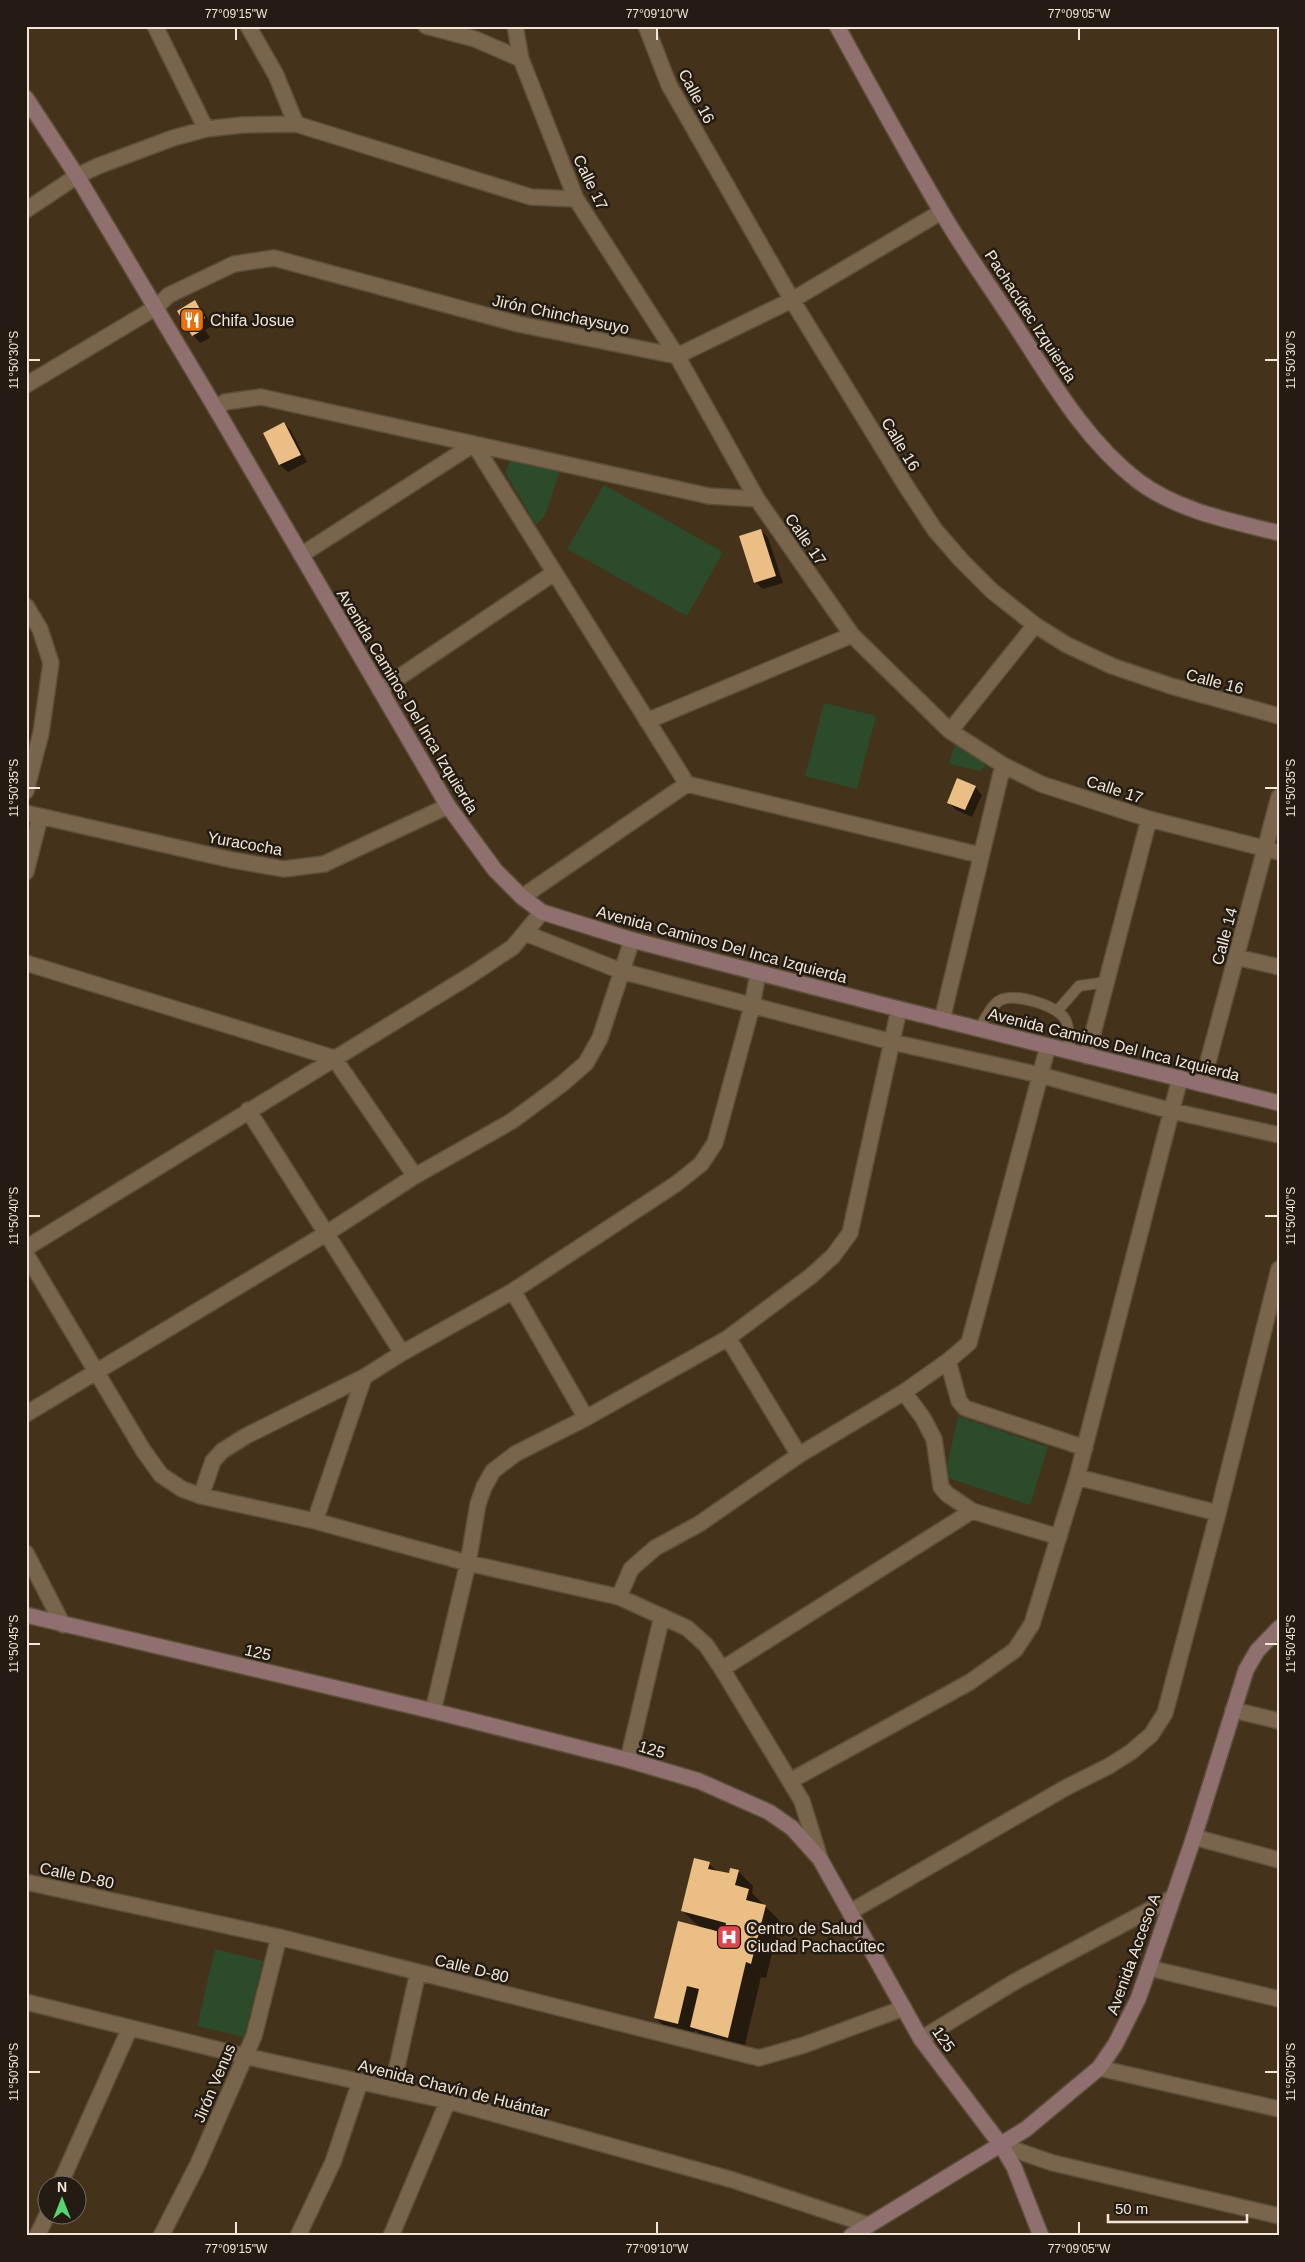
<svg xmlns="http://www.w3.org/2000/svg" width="1305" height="2262" font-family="Arial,sans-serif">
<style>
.green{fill:#2c4b2b}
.shadow{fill:#0007}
.building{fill:#eabe85}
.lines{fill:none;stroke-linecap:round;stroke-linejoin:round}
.lane-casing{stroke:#5e4f3a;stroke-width:12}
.street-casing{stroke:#5e4f3a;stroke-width:18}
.secondary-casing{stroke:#5e4f3a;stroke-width:18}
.lane{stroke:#78654c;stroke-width:10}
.street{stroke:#78654c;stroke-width:15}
.secondary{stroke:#90706e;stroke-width:15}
.ticks{fill:none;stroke:#f1e6d8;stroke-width:2}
.labels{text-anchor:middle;stroke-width:5;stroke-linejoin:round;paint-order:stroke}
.street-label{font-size:16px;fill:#f1e6d8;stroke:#241c12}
.poi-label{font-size:16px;fill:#f1e6d8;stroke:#241c12;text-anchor:start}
.neatline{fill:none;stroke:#f1e6d8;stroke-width:2}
.ticks-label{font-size:12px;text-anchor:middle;fill:#f1e6d8}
</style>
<rect width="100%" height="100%" fill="#44321b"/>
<path class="green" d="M512,457L560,470L545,515L536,525L505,472Z
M604,485L723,552L687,616L567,549Z
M824,703L876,716L857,789L805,776Z
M956,739L987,763L981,771L949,764Z
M958,1416L1048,1447L1030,1505L945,1477Z
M215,1949L263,1961L244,2037L197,2026Z"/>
<path class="shadow" d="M195,302L203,310L212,326L205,330L210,338L200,343L193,335Z
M284,423L291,431L307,462L288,472L280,465L264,433Z
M761,530L768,538L783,583L763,589L755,582Z
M975,787L982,795L972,817L956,810L948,802Z
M709,1864L718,1872L730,1875L738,1871L753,1886L752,1893L780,1921L766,1978L761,1977L743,2053L707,2042L695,2030L693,2038L671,2033L656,2018L700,1928L682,1910Z"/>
<path class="building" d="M195,300L205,318L199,322L203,330L192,336L177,311Z
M284,422L301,455L279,465L263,433Z
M761,529L776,576L754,583L739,536Z
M957,778L976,786L965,810L947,803Z
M694,1858L710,1862L708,1869L729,1873L730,1868L739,1870L735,1885L749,1889L746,1900L766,1905L751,1964L746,1962L728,2038L690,2027L699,1989L687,1986L678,2024L654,2018L678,1921L724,1933L726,1923L681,1911Z"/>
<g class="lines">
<defs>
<path id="lane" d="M1058,1010L1079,986L1106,982
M979,1029C985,1020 992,1002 1003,999C1018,994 1060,1006 1066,1021C1070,1030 1069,1042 1071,1052"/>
<path id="street" d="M155,26L206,129
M248,26L276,75L296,124
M426,26L475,39L521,59
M515,26L521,59L576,199L677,356L757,499L852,635L950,731L1003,765L1041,784L1149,819L1279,852
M646,26L669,85L792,300L906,486L935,530L961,560L992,591L1035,625L1067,645L1112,666L1171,686L1279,716
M26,210L77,176L98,166L173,138L206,129L242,125L296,124L531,197L576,199
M26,385L155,308L169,295L234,264L274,258L518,324L677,356L792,300L941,212
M216,409L225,402L261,397L709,496L757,499
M301,555L474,444L687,784L980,855
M26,606L40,629L51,663L41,733L26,791
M380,690L554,573
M647,721L852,635
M950,731L1035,625
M26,813L232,860L284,869L324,864L448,806
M26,872L40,817
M522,897L687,784
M525,933L621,971L892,1042L1040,1075L1172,1111L1279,1135
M1236,957L1279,967
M26,963L334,1058L415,1176
M942,1020L1003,765
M1087,1056L1149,819
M1202,1084L1279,797
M248,1110L402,1353
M26,1248L471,975L513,947L542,912
M26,1254L143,1450L161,1475L182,1489L201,1496L315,1521L468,1563L619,1597L687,1628L706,1645L722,1669L802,1801L820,1859
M513,1291L586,1418
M728,1338L799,1455
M948,1361L959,1401L965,1408L1085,1448
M904,1392L923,1418L934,1439L941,1487L947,1494L972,1511
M26,1414L327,1233L415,1176L512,1121L562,1084L586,1063L600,1038L632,940
M1077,1477L1218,1513
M201,1496L213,1461L222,1451L246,1436L364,1377L402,1353L513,1291L676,1184L701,1164L715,1143L752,1006L758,973
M315,1521L364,1377
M26,1553L63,1625
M619,1597L631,1569L655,1548L699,1524L799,1455L904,1392L948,1361L969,1343L1048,1046
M722,1669L972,1511L1059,1537
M1233,1710L1279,1721
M433,1711L468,1563L478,1504L484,1487L493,1471L515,1454L586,1418L728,1338L811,1276L833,1256L850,1233L899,1009
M628,1760L662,1616
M790,1781L970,1682L1015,1650L1032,1624L1077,1477L1180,1078
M1194,1837L1279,1860
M26,1882L279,1937L759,2058L804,2045L904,2008
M850,1912L1067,1787L1109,1766L1131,1752L1151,1735L1165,1713L1218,1513L1279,1269
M1149,1968L1279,1999
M26,2002L244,2056L448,2101L733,2180L869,2225
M921,2039L1016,1981L1172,1898
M1099,2068L1279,2109
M392,2089L418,1972
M1001,2145L1053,2163L1279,2216
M60,2184L130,2028
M37,2236L48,2213
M161,2236L198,2164L254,2036L279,1937
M298,2236L333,2162L360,2082
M391,2236L448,2101"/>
<path id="secondary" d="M837,26C871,88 905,150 941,211C964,251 992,289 1017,328C1052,382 1086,441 1138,481C1178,511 1231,521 1279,533
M26,98L77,176L216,409L448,806L495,870L522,897L542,912L632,940L899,1009L1279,1103
M26,1615L433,1711L628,1760L699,1781L769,1812L792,1828L820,1859L921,2039L1001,2145L1014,2167L1041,2236
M851,2236L1026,2129L1099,2068L1115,2045L1138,1999L1149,1968L1194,1837L1246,1670L1257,1651L1279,1628"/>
</defs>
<use href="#lane" class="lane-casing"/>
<use href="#street" class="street-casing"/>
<use href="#secondary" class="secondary-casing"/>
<use href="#lane" class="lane"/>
<use href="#street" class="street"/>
<use href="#secondary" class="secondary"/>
</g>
<path class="ticks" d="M236,28V40M657,28V40M1079,28V40M28,360H40M1265,360H1278M28,788H40M1265,788H1278M28,1216H40M1265,1216H1278M28,1644H40M1265,1644H1278M28,2072H40M1265,2072H1278M236,2222V2234M657,2222V2234M1079,2222V2234"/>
<defs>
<symbol id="restaurant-square" viewBox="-11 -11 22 22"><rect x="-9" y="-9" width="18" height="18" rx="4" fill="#e8710a" stroke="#241c12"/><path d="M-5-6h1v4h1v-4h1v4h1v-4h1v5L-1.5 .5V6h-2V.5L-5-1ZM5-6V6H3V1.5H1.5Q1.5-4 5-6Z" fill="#fff"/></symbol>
<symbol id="hospital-square" viewBox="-11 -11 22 22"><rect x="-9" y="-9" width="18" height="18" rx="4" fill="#e0444e" stroke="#241c12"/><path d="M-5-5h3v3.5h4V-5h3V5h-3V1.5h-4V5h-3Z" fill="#fff"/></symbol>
</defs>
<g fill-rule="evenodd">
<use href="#restaurant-square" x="178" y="306" width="28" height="28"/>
<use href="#hospital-square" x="715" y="1923" width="28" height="28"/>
</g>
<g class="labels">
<g class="street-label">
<text transform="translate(697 96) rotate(62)" y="6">Calle 16</text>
<text transform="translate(591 182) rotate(64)" y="6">Calle 17</text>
<text transform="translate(561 314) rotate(12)" y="6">Jirón Chinchaysuyo</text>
<text transform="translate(1031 316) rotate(57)" y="6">Pachacútec Izquierda</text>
<text transform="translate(901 444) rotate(59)" y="6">Calle 16</text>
<text transform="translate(806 539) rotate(55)" y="6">Calle 17</text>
<text transform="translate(1215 681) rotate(15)" y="6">Calle 16</text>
<text transform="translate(408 701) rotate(59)" y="6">Avenida Caminos Del Inca Izquierda</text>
<text transform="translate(1115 789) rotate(18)" y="6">Calle 17</text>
<text transform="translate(245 843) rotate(10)" y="6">Yuracocha</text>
<text transform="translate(1224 936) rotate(-75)" y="6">Calle 14</text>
<text transform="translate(722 944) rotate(15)" y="6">Avenida Caminos Del Inca Izquierda</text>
<text transform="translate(1114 1044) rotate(14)" y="6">Avenida Caminos Del Inca Izquierda</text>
<text transform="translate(258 1652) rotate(13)" y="6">125</text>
<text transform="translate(652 1749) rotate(16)" y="6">125</text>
<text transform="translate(77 1875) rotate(12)" y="6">Calle D-80</text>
<text transform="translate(1133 1954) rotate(-70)" y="6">Avenida Acceso A</text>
<text transform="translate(472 1968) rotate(14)" y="6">Calle D-80</text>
<text transform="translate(944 2039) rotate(55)" y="6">125</text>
<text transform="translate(214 2083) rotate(-67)" y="6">Jirón Venus</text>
<text transform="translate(454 2088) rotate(14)" y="6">Avenida Chavín de Huántar</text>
</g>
<g class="poi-label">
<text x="210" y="326">Chifa Josue</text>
<text x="746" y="1934">Centro de Salud<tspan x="746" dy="18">Ciudad Pachacútec</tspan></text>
</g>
</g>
<rect width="1305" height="2262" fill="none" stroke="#241c12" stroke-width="55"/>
<g transform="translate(62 2200)"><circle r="24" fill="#241c12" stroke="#766d61"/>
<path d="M0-4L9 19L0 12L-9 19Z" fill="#56d671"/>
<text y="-8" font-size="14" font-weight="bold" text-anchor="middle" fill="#f1e6d8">N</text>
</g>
<path d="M1108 2214v8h139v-8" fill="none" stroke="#f1e6d8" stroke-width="2.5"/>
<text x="1115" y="2214" font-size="15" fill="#f1e6d8" stroke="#241c12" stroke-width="4" paint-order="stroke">50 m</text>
<rect x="28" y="28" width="1250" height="2206" class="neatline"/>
<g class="ticks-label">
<text x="236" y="18">77°09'15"W</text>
<text x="657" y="18">77°09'10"W</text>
<text x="1079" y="18">77°09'05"W</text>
<text transform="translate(14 360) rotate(-90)" y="4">11°50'30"S</text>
<text transform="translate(1291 360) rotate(-90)" y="4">11°50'30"S</text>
<text transform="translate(14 788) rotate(-90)" y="4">11°50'35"S</text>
<text transform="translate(1291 788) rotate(-90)" y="4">11°50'35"S</text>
<text transform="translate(14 1216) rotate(-90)" y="4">11°50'40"S</text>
<text transform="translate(1291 1216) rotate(-90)" y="4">11°50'40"S</text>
<text transform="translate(14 1644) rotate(-90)" y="4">11°50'45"S</text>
<text transform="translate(1291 1644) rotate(-90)" y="4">11°50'45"S</text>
<text transform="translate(14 2072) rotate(-90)" y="4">11°50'50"S</text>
<text transform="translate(1291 2072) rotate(-90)" y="4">11°50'50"S</text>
<text x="236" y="2253">77°09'15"W</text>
<text x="657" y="2253">77°09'10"W</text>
<text x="1079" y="2253">77°09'05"W</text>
</g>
</svg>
